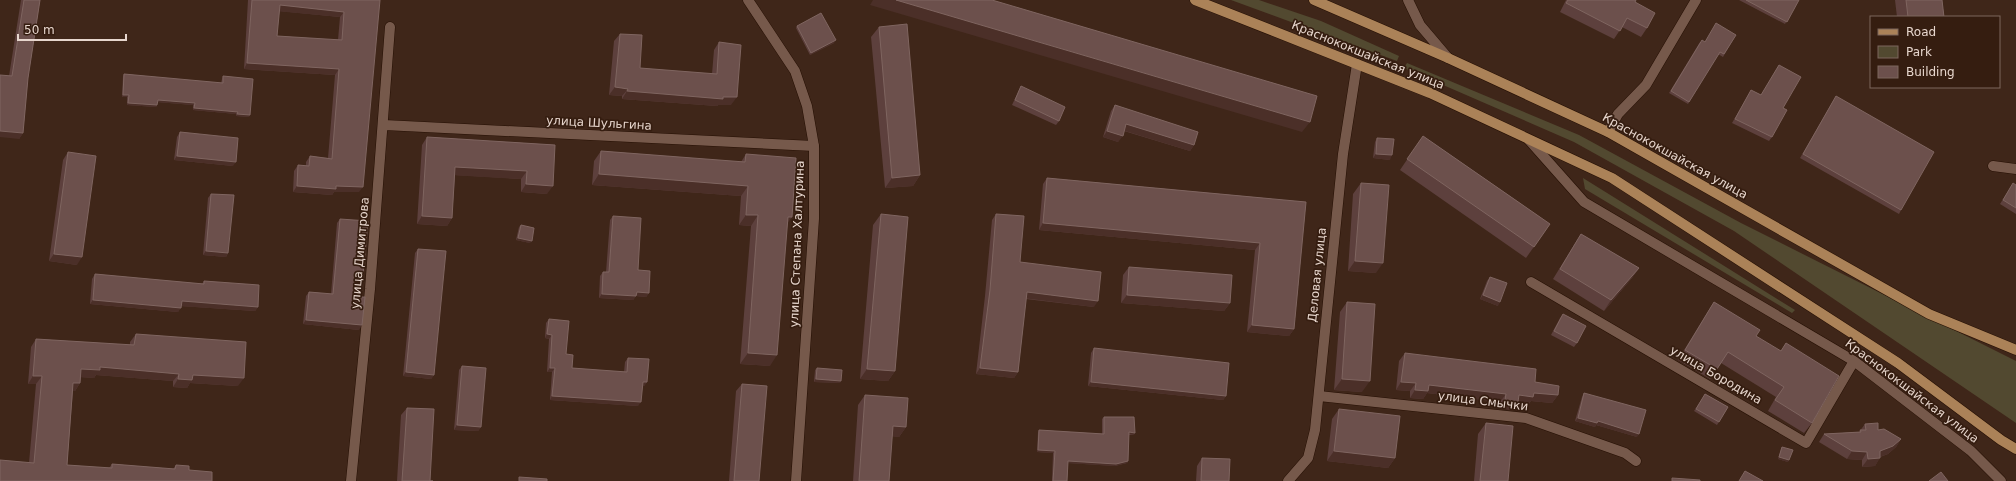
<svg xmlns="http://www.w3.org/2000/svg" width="2016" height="481" font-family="'DejaVu Sans',sans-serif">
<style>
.green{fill:#524930}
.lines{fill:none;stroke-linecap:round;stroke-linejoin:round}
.minor-casing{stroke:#250f03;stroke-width:11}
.tertiary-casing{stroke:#250f03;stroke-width:11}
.primary-casing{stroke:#250f03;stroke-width:11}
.minor{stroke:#76594b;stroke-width:10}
.tertiary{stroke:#76594b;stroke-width:10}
.primary{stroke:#ab8258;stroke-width:10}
.wall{fill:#5d403d;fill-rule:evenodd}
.shaded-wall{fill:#4b2f28}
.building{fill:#6c504c;stroke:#7f6560;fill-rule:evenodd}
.labels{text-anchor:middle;stroke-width:3.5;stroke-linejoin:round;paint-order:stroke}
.street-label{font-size:12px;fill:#e7d6cd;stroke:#351d10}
</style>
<rect width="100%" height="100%" fill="#3f2619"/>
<path class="green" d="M1231,0H1259L1321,21L1399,56L1397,61Z
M1407,63L1579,135L1741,223L2016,361V423L1734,231L1574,142L1404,68Z
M1583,178L1795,310L1792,313L1585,189Z"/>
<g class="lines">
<defs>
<path id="minor" d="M384,125L814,146
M1608,132L1618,114L1646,85L1696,0
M1529,140L1584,202L1854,361L1971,451L2001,481
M1993,166L2016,169
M1531,282L1806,443L1854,361
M1319,396L1526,418L1625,453L1636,461
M351,481L370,289L390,27
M1288,481L1308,458L1315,430L1343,154L1357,64"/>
<path id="tertiary" d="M748,0L795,71L807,106L814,146V219L796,481
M1408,0L1420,25L1448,58"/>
<path id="primary" d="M1195,0L1430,93L1612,178L1898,363L2001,440L2016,449
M1314,0L1448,58L1608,132L1929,314L2016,350"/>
</defs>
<use href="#minor" class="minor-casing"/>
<use href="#tertiary" class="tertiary-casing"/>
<use href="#primary" class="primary-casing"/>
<use href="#minor" class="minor"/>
<use href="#tertiary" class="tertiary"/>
<use href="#primary" class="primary"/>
</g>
<path class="wall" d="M21,0H40L28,78L23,133L19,139L9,76Z
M248,0H380L359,192H334L332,195L293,192L294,171L298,165L306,166V162L310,156L328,158L335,75L244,69ZM279,11L340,17L338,40L277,36Z
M1566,0H1636L1635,2L1647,28L1641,37L1622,27L1614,39L1560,12Z
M1739,0H1799L1785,24Z
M1895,0H1942L1944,17H1897Z
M797,26L834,43L810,55L796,28Z
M879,27L920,175L913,186L885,188L871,37Z
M620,34L640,68L712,74L714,50L719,42L731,105H718L717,106L622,99V96L609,95L614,41Z
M1736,35L1723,57L1718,54L1688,104L1669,93L1700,42H1705Z
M1779,65L1783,108L1772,137L1769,141L1732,123L1751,90L1761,95Z
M124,74L221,83L222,79L223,76L249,117L236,116V114L193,110V105L157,102V105L156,107L127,105V97H122L123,76Z
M1021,86L1059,121L1056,125L1012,105L1019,90Z
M1836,96L1901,210L1899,214L1800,158Z
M1115,105L1194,145L1190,151L1124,131L1118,142L1103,137L1111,111Z
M180,132L233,166L174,160L177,137Z
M1423,136L1550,224L1526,258L1400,170Z
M427,137L555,145L547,194L521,192V179L455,175L452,218L447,226L417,224L422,145Z
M1377,138L1390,160L1373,158L1375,142Z
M601,151L741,162L746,154L792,217L787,223L770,366L740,364L751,226L739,225L741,196L592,185L594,161Z
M68,152L77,265L49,261L63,160Z
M1047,178L1306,202L1294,329L1289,336L1247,332L1255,250L1039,230L1043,184Z
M1361,183L1376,273L1348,271L1353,194Z
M2016,185V214L2000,204L2010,188Z
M211,194L228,253L226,257L203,255L208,198Z
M881,214L895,371L888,381L860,379L873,225Z
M996,214L1020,262L1094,307L1026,299L1018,372L1014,378L976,374L985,296L992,220Z
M613,216L649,293L646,297L636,296L633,300L599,298L600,276L603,272H606L610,220Z
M340,219L361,297L359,330L303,324L306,296L309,292L331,294L337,223Z
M521,225L530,243L516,240L519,227Z
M1581,234L1639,268L1632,278L1604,311L1553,279L1574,245Z
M418,249L434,375L431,379L403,376L415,253Z
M1129,267L1230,303L1224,311L1121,303L1123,275Z
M95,274L202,284L204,281L258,307L255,311L181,306L178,312L90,304L92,279Z
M1490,277L1498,306L1480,299L1487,281Z
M1347,302L1362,392L1334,390L1340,312Z
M1714,302L1756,336L1781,351L1786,343L1812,423L1804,433L1768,411L1776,397L1721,363L1710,379L1678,360L1707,313Z
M1563,314L1577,343L1574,347L1551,335L1560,318Z
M549,319L566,354L572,368L624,372L625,362L628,358L647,382L644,386H642L638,406L550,400L552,372H547L549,339L545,338L546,323Z
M136,334L238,386L190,383L187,388L173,387V381L96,375L94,378L81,377L80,383L75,391H73L67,465L109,468L112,464L173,469L176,465L212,481L29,463L36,384H28L31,347L36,339L130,345V342Z
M1094,348L1226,396L1223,400L1088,386L1091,353Z
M1405,353L1535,382L1558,395L1552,403L1531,401L1528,405L1517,403L1513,410L1499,408L1500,402L1427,393L1423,399L1410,398V391L1396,390L1399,361Z
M462,366L481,427L478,431L454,430L459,370Z
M817,368L840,383L814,382L815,370Z
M742,384L759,481H729L736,391Z
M1584,393L1637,437L1596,425L1595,427L1575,421L1582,397Z
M1705,394L1728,407L1717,425L1694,411Z
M865,395L906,427L899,437L892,436L889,481H853L858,405Z
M407,408L430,481H433H397L401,415Z
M1339,409L1395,458L1388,468L1327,461L1332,419Z
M1104,417L1134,435H1129L1128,461L1127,463L1115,466L1068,463L1067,481H1052L1053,453L1037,452L1038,432L1039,430L1102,434V419Z
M1486,423L1508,481H1474L1478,434Z
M1865,424L1901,439L1896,447L1888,454L1880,457L1875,466L1862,467V460L1847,459L1819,442L1824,434L1859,432Z
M1782,447L1788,462L1778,459L1781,449Z
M1202,458L1229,481H1196L1197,466Z"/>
<path class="shaded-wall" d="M873,0H896L1310,122L1302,132L870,5Z
M280,5L344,12L340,17L276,11Z
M836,40L834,43L810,55L811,53Z
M247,63L339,69L335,75L244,69Z
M615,87L628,89L622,96L609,95Z
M627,91L723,97H737L731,105H718L717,106L622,99Z
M123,95H129L127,97H122Z
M158,100L195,103L193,105L156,102Z
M128,103L157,105L156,107L127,105Z
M194,108L238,112L236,114L193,110Z
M237,114L250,115L249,117L236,116Z
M1126,124L1194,145L1190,151L1122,130Z
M0,131L23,133L19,139L0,137Z
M1107,131L1123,136L1118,142L1103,137Z
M1376,154L1392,155L1390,160L1373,158Z
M177,156L236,162L233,166L174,160Z
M455,167L527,171L521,179L450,175Z
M599,174L748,186L741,196L592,185Z
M920,175L913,186L885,188L892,178Z
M526,184L553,186L547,194L521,192Z
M297,186H336L363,187L359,192H334L332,195L293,192Z
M746,215H758L751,226L739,225Z
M422,216L452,218L447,226L417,224Z
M788,217H792L784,227Z
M1043,223L1260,243L1255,250L1039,230Z
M518,238L532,241L530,243L516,240Z
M206,251L228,253L226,257L203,255Z
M54,254L82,257L77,265L49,261Z
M1355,261L1383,263L1376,273L1348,271Z
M1639,268L1632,278L1604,311L1611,300Z
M637,292L649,293L646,297L636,296L633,300L599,298L602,294Z
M1027,292L1098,301L1094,307L1023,298Z
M1127,295L1230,303L1224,311L1121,303Z
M1483,295L1500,302L1498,306L1480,299Z
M93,300L181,308L178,312L90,304Z
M182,301L258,307L255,311L179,306Z
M306,320L362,325L359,330L303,324Z
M1252,325L1294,329L1289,336L1247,332Z
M547,334L552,335L549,339L545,338Z
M748,353L777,355L770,366L740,364Z
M100,367L179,374L173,381L96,375L94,378L76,377L81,369Z
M550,368H555L552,372H547Z
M980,368L1018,372L1014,378L976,374Z
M867,369L895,371L888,381L860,379Z
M406,372L434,375L431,379L403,376Z
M193,375L244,378L238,386L190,383L187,388L173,387L178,379Z
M33,376H42L36,384H28Z
M816,379L841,381L840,383L814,382Z
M1342,379L1370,381L1362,392L1334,390Z
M643,382H647L644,386H640Z
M1091,382L1226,396L1223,400L1088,386Z
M1401,382L1416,383L1410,391L1396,390Z
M73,383H80L75,391H68Z
M1429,385L1506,394L1500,402L1427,393L1423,399L1410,398L1415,390Z
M1534,393L1558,395L1552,403L1531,401L1528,405L1517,403L1513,410L1499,408L1505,400L1519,395Z
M552,396L641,402L638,406L550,400Z
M1578,418L1598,421L1639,434L1637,437L1596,425L1595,427L1575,421Z
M457,425L481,427L478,431L454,430Z
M893,426L906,427L899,437L886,436Z
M1129,432L1135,433L1134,435L1128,434Z
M1901,439L1896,447L1888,454L1876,458H1880L1875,466L1862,467L1868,459Z
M1038,450L1055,451L1053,453L1037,452Z
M1334,451L1395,458L1388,468L1327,461Z
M1852,451L1867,452L1862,460L1847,459Z
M1779,457L1789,460L1788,462L1778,459Z
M1068,461H1128L1127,463L1115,466L1066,463Z"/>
<path class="building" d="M24,0H40L28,78L23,133L0,131V75L12,76Z
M252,0H380L363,187L336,186V189L297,186L298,165L309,166L310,156L332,159L339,69L247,63ZM280,5L344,12L342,40L277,36Z
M896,0H992L1317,96L1310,122Z
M1568,0H1636L1635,2L1655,13L1647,28L1627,18L1620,31L1566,3Z
M1746,0H1799L1787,22Z
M1906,0H1942L1944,17H1908Z
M821,13L836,40L811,53L797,26Z
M1716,23L1736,35L1724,54L1720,52L1689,102L1671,91L1702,40L1705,42Z
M907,24L920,175L892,178L879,27Z
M620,34L642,35L640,68L717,74L719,42L741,45L737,97H723V99L627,91L628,89L615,87Z
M1779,65L1801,77L1783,108L1787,110L1772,137L1735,119L1751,90L1761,95Z
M124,74L223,83V76L253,79L250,115L237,114L238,112L194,108L195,103L158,100L157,105L128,103L129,95H123Z
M1021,86L1065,107L1059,121L1015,100Z
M1836,96L1934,152L1901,210L1803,154Z
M1115,105L1198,132L1194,145L1126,124L1123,136L1107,131Z
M180,132L238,138L236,162L177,156Z
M1423,136L1550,224L1534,247L1407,159Z
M427,137L555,145L553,186L526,184L527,171L455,167L452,218L422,216Z
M1377,138L1394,139L1392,155L1376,154Z
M601,151L745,162L746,154L796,158L792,217H788L777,355L748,353L758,215H746L748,186L599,174Z
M68,152L96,156L82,257L54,254Z
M1047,178L1306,202L1294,329L1252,325L1260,243L1043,223Z
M1361,183L1389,185L1383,263L1355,261Z
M2013,183L2016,185V208L2003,200Z
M211,194L234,195L228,253L206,251Z
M881,214L908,217L895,371L867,369Z
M996,214L1024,216L1020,262L1101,272L1098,301L1027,292L1018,372L980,368L990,290Z
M613,216L641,218L638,270L650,271L649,293L637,292L636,296L602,294L603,272H609Z
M340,219L368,221L361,297H365L362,325L306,320L309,292L333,294Z
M521,225L534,228L532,241L518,238Z
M1581,234L1639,268L1611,300L1560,269Z
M418,249L446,251L434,375L406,372Z
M1129,267L1232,275L1230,303L1127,295Z
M95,274L204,284V281L259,285L258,307L182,301L181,308L93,300Z
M1490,277L1507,283L1500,302L1483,295Z
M1347,302L1375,304L1370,381L1342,379Z
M1714,302L1760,330L1756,336L1781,351L1786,343L1839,376L1812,423L1775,400L1784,387L1728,352L1717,369L1685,350Z
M1563,314L1586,326L1577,343L1554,331Z
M549,319L569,321L566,354L573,355L572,368L627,372L628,358L649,359L647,382H643L641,402L552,396L555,368H550L552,335L547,334Z
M136,334L246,342L244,378L193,375L192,380L178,379L179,374L100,367V370L81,369L80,383H73L67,465L112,468V464L175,469L176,465L189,466V470L212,472V481H0V460L34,463L42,376H33L36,339L134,345Z
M1094,348L1229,363L1226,396L1091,382Z
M1405,353L1536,369L1535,382L1559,386L1558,395L1534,393L1533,397L1519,395L1518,402L1505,400L1506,394L1429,385L1428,391L1415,390L1416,383L1401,382Z
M462,366L486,368L481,427L457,425Z
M817,368L842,370L841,381L816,379Z
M742,384L767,386L759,481H734Z
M1584,393L1646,410L1639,434L1598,421L1597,423L1578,418Z
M1705,394L1728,407L1719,422L1696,409Z
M865,395L908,398L906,427L893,426L889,481H859Z
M407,408L434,409L430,481H433H402Z
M1339,409L1400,416L1395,458L1334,451Z
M1104,417H1134L1135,433L1129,432L1128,461L1116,464L1068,461L1067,481H1053L1055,451L1038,450L1039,430L1104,434Z
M1486,423L1513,426L1508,481H1480Z
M1878,423V430L1884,429L1901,439L1893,446L1880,451V458L1868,459L1867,452L1852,451L1824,434L1861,432L1860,430H1866L1865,424Z
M1782,447L1793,450L1789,460L1779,457Z
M1202,458L1230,459L1229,481H1201Z
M1745,471L1763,481H1739Z
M1941,472L1948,481H1929Z
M519,477L547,479V481H519Z
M1672,478L1700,480V481H1672Z"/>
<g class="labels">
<g class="street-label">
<text transform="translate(1368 55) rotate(22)" y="4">Краснококшайская улица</text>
<text transform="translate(599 123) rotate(3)" y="4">улица Шульгина</text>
<text transform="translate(1675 156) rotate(29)" y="4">Краснококшайская улица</text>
<text transform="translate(797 244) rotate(-88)" y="4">улица Степана Халтурина</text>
<text transform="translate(360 253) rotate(-85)" y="4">улица Димитрова</text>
<text transform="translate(1317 275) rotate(-84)" y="4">Деловая улица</text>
<text transform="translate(1716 375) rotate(30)" y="4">улица Бородина</text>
<text transform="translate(1912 391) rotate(37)" y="4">Краснококшайская улица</text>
<text transform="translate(1483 401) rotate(7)" y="4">улица Смычки</text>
</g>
</g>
<rect x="1870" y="16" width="130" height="72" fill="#351d10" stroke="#7c675c"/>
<rect x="1878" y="29" width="20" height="6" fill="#ab8258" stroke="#7c675c"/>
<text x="1906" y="36" font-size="12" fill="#e7d6cd">Road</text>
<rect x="1878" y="46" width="20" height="12" fill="#524930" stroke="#7c675c"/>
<text x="1906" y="56" font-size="12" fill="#e7d6cd">Park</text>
<rect x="1878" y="66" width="20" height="12" fill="#6c504c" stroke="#7c675c"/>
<text x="1906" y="76" font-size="12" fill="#e7d6cd">Building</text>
<path d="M18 34v6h108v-6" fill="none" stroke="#e7d6cd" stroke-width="2"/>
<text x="24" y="34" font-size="12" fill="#e7d6cd" stroke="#351d10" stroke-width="3" paint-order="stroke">50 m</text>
</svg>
